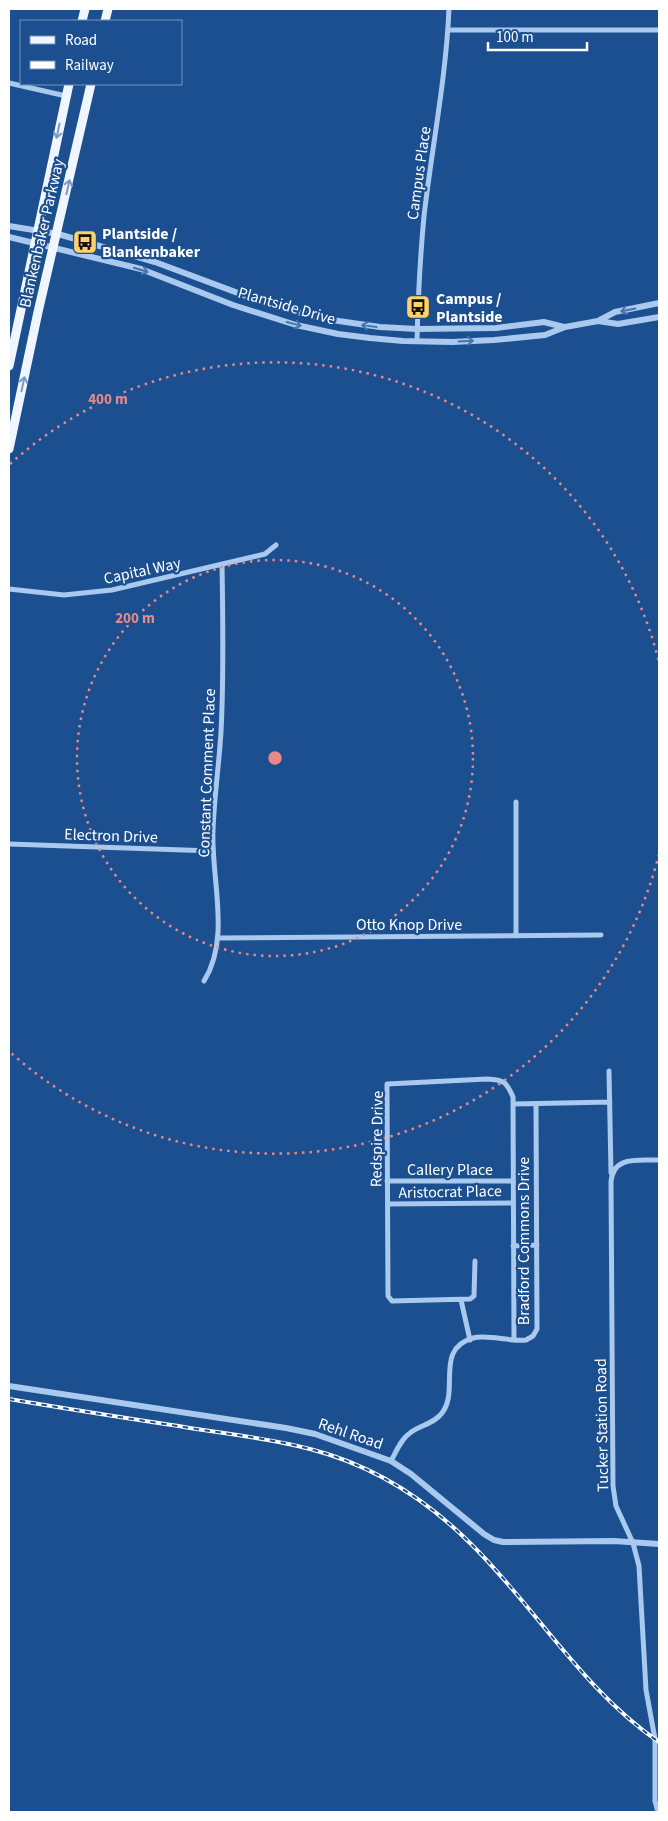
<svg xmlns="http://www.w3.org/2000/svg" width="668" height="1821" font-family="'Source Sans 3',sans-serif">
<style>
.lines{fill:none;stroke-linecap:round;stroke-linejoin:round}
.minor{stroke:#a9c9ee;stroke-width:5}
.tertiary{stroke:#a9c9ee;stroke-width:6}
.primary{stroke:#f0f6ff;stroke-width:9}
.rail-casing{stroke:#fff;stroke-width:4}
.rail{stroke:#1b4f8f;stroke-width:2;stroke-dasharray:5.5;stroke-linecap:butt}
.oneway{stroke:#7b9ac1}
.oneway2{stroke:#4674ac}
.ring{fill:none;stroke:#e88989;stroke-width:2.5;stroke-dasharray:2.5 5}
.labels{text-anchor:middle;stroke-width:4.5;stroke-linejoin:round;paint-order:stroke}
.street-label{font-size:16px;fill:#fff;stroke:#1b4f8f}
.poi-label{font-size:16px;font-weight:bold;fill:#fff;stroke:#1b4f8f;text-anchor:start}
.centre{fill:#e88989;stroke:#1b4f8f;stroke-width:2.5}
.ring-label{font-size:15px;text-anchor:middle;font-weight:bold;fill:#e88989;stroke:#1b4f8f;stroke-width:4.5;stroke-linejoin:round;paint-order:stroke}
</style>
<rect width="100%" height="100%" fill="#1b4f8f"/>
<g class="lines">
<path class="minor" d="M448,30H659
M9,83L66,96
M417,341C418,300 420,258 424,216C432,147 446,78 449,9
M9,589L64,595L112,590L265,554L276,545
M9,844L213,851
M516,936V802
M218,938L601,935
M204,981C231,938 211,879 213,831C214,798 219,765 221,732C224,676 223,620 222,564
M609,1071L611,1173
M513,1104L610,1102
M387,1181H513
M388,1204L513,1203
M513,1246L537,1245
M475,1261L474,1296L470,1299L392,1301L388,1296L387,1084L487,1079C504,1080 506,1081 513,1097L514,1340
M461,1300L470,1340
M391,1461C396,1452 401,1439 410,1433C420,1425 434,1424 442,1413C460,1390 434,1349 473,1338C487,1334 510,1342 526,1340L533,1336L537,1329L536,1104
M658,1812L655,1801V1739L646,1690L639,1566L633,1543L616,1506L613,1486L611,1182C613,1155 639,1161 659,1160"/>
<path class="tertiary" d="M9,226L58,234L155,262L270,305L325,319L380,327L417,329L496,328L544,322L564,327
M9,237L141,269L233,305L296,325L338,334L370,338L403,341L452,342L494,340L545,335L565,327L598,321L615,312L659,303
M598,321L618,324L659,317
M9,1386L286,1428L315,1434L391,1461L411,1474L484,1534L494,1540L503,1542L614,1541L659,1544"/>
<path class="primary" d="M82,21L85,9
M105,21L108,9
M9,366L69,84
M9,449L38,312L91,84"/>
<defs>
<path id="rail" d="M9,1399C67,1409 126,1418 184,1427C226,1434 269,1438 310,1449C372,1465 426,1499 471,1544C536,1608 583,1690 659,1742"/>
</defs>
<use href="#rail" class="rail-casing"/>
<use href="#rail" class="rail"/>
</g>
<defs><path id="oneway-shaft" d="M-6 0H5M1.5-3L5.5 0L1.5 3" fill="none" stroke-width="1.6" stroke-linecap="round" stroke-linejoin="round" transform="scale(1.25)"/></defs>
<g class="oneway">
<use href="#oneway-shaft" transform="translate(58 131) rotate(102)"/>
<use href="#oneway-shaft" transform="translate(68 187) rotate(-77)"/>
<use href="#oneway-shaft" transform="translate(23 384) rotate(-78)"/>
</g>
<g class="oneway2">
<use href="#oneway-shaft" transform="translate(141 270) rotate(17)"/>
<use href="#oneway-shaft" transform="translate(628 310) rotate(169)"/>
<use href="#oneway-shaft" transform="translate(294 324) rotate(15)"/>
<use href="#oneway-shaft" transform="translate(369 326) rotate(-172)"/>
<use href="#oneway-shaft" transform="translate(466 341) rotate(-3)"/>
</g>
<g class="ring">
<circle cx="275" cy="758" r="198"/>
<path d="M659 854A396 396 0 0 1 10 1052M10 464A396 396 0 0 1 659 662"/>
</g>
<defs>
<symbol id="bus-square" viewBox="-11 -11 22 22"><rect x="-9" y="-9" width="18" height="18" rx="4" fill="#ffd166" stroke="#1b4f8f"/><path d="M-5-6H5V4H4V6H2V4H-2V6H-4V4H-5ZM-3.5-4V0h7V-4ZM-3.5 1.2v1.5H-2V1.2ZM2 1.2v1.5H3.5V1.2Z" fill="#111"/></symbol>
</defs>
<g fill-rule="evenodd">
<use href="#bus-square" x="71" y="228" width="28" height="28"/>
<use href="#bus-square" x="404" y="293" width="28" height="28"/>
</g>
<g class="labels">
<g class="street-label">
<text transform="translate(418 173) rotate(-82)" y="6">Campus Place</text>
<text transform="translate(41 233) rotate(-77)" y="6">Blankenbaker Parkway</text>
<text transform="translate(287 305) rotate(16)" y="6">Plantside Drive</text>
<text transform="translate(142 570) rotate(-12)" y="6">Capital Way</text>
<text transform="translate(206 773) rotate(-88)" y="6">Constant Comment Place</text>
<text transform="translate(111 835) rotate(2)" y="6">Electron Drive</text>
<text x="409" y="930">Otto Knop Drive</text>
<text transform="translate(376 1139) rotate(-89)" y="6">Redspire Drive</text>
<text x="450" y="1175">Callery Place</text>
<text transform="translate(450 1191) rotate(-1)" y="6">Aristocrat Place</text>
<text transform="translate(523 1241) rotate(-90)" y="6">Bradford Commons Drive</text>
<text transform="translate(601 1425) rotate(-91)" y="6">Tucker Station Road</text>
<text transform="translate(351 1433) rotate(19)" y="6">Rehl Road</text>
</g>
<g class="poi-label">
<text x="102" y="239">Plantside /<tspan x="102" dy="18">Blankenbaker</tspan></text>
<text x="436" y="304">Campus /<tspan x="436" dy="18">Plantside</tspan></text>
</g>
</g>
<circle cx="275" cy="758" r="8" class="centre"/>
<g class="ring-label">
<text x="108" y="404">400 m</text>
<text x="135" y="623">200 m</text>
</g>
<rect width="668" height="1821" fill="none" stroke="#ffffff" stroke-width="20"/>
<rect x="20" y="20" width="162" height="65" fill="#1b4f8f" stroke="#7695bc"/>
<rect x="30" y="36" width="25" height="8" fill="#f0f6ff" stroke="#7695bc"/>
<text x="65" y="45" font-size="15" fill="#ffffff">Road</text>
<rect x="30" y="61" width="25" height="8" fill="#ffffff" stroke="#7695bc"/>
<text x="65" y="70" font-size="15" fill="#ffffff">Railway</text>
<path d="M488 42v8h99v-8" fill="none" stroke="#ffffff" stroke-width="2.5"/>
<text x="496" y="42" font-size="15" fill="#ffffff" stroke="#1b4f8f" stroke-width="4" paint-order="stroke">100 m</text>
</svg>
